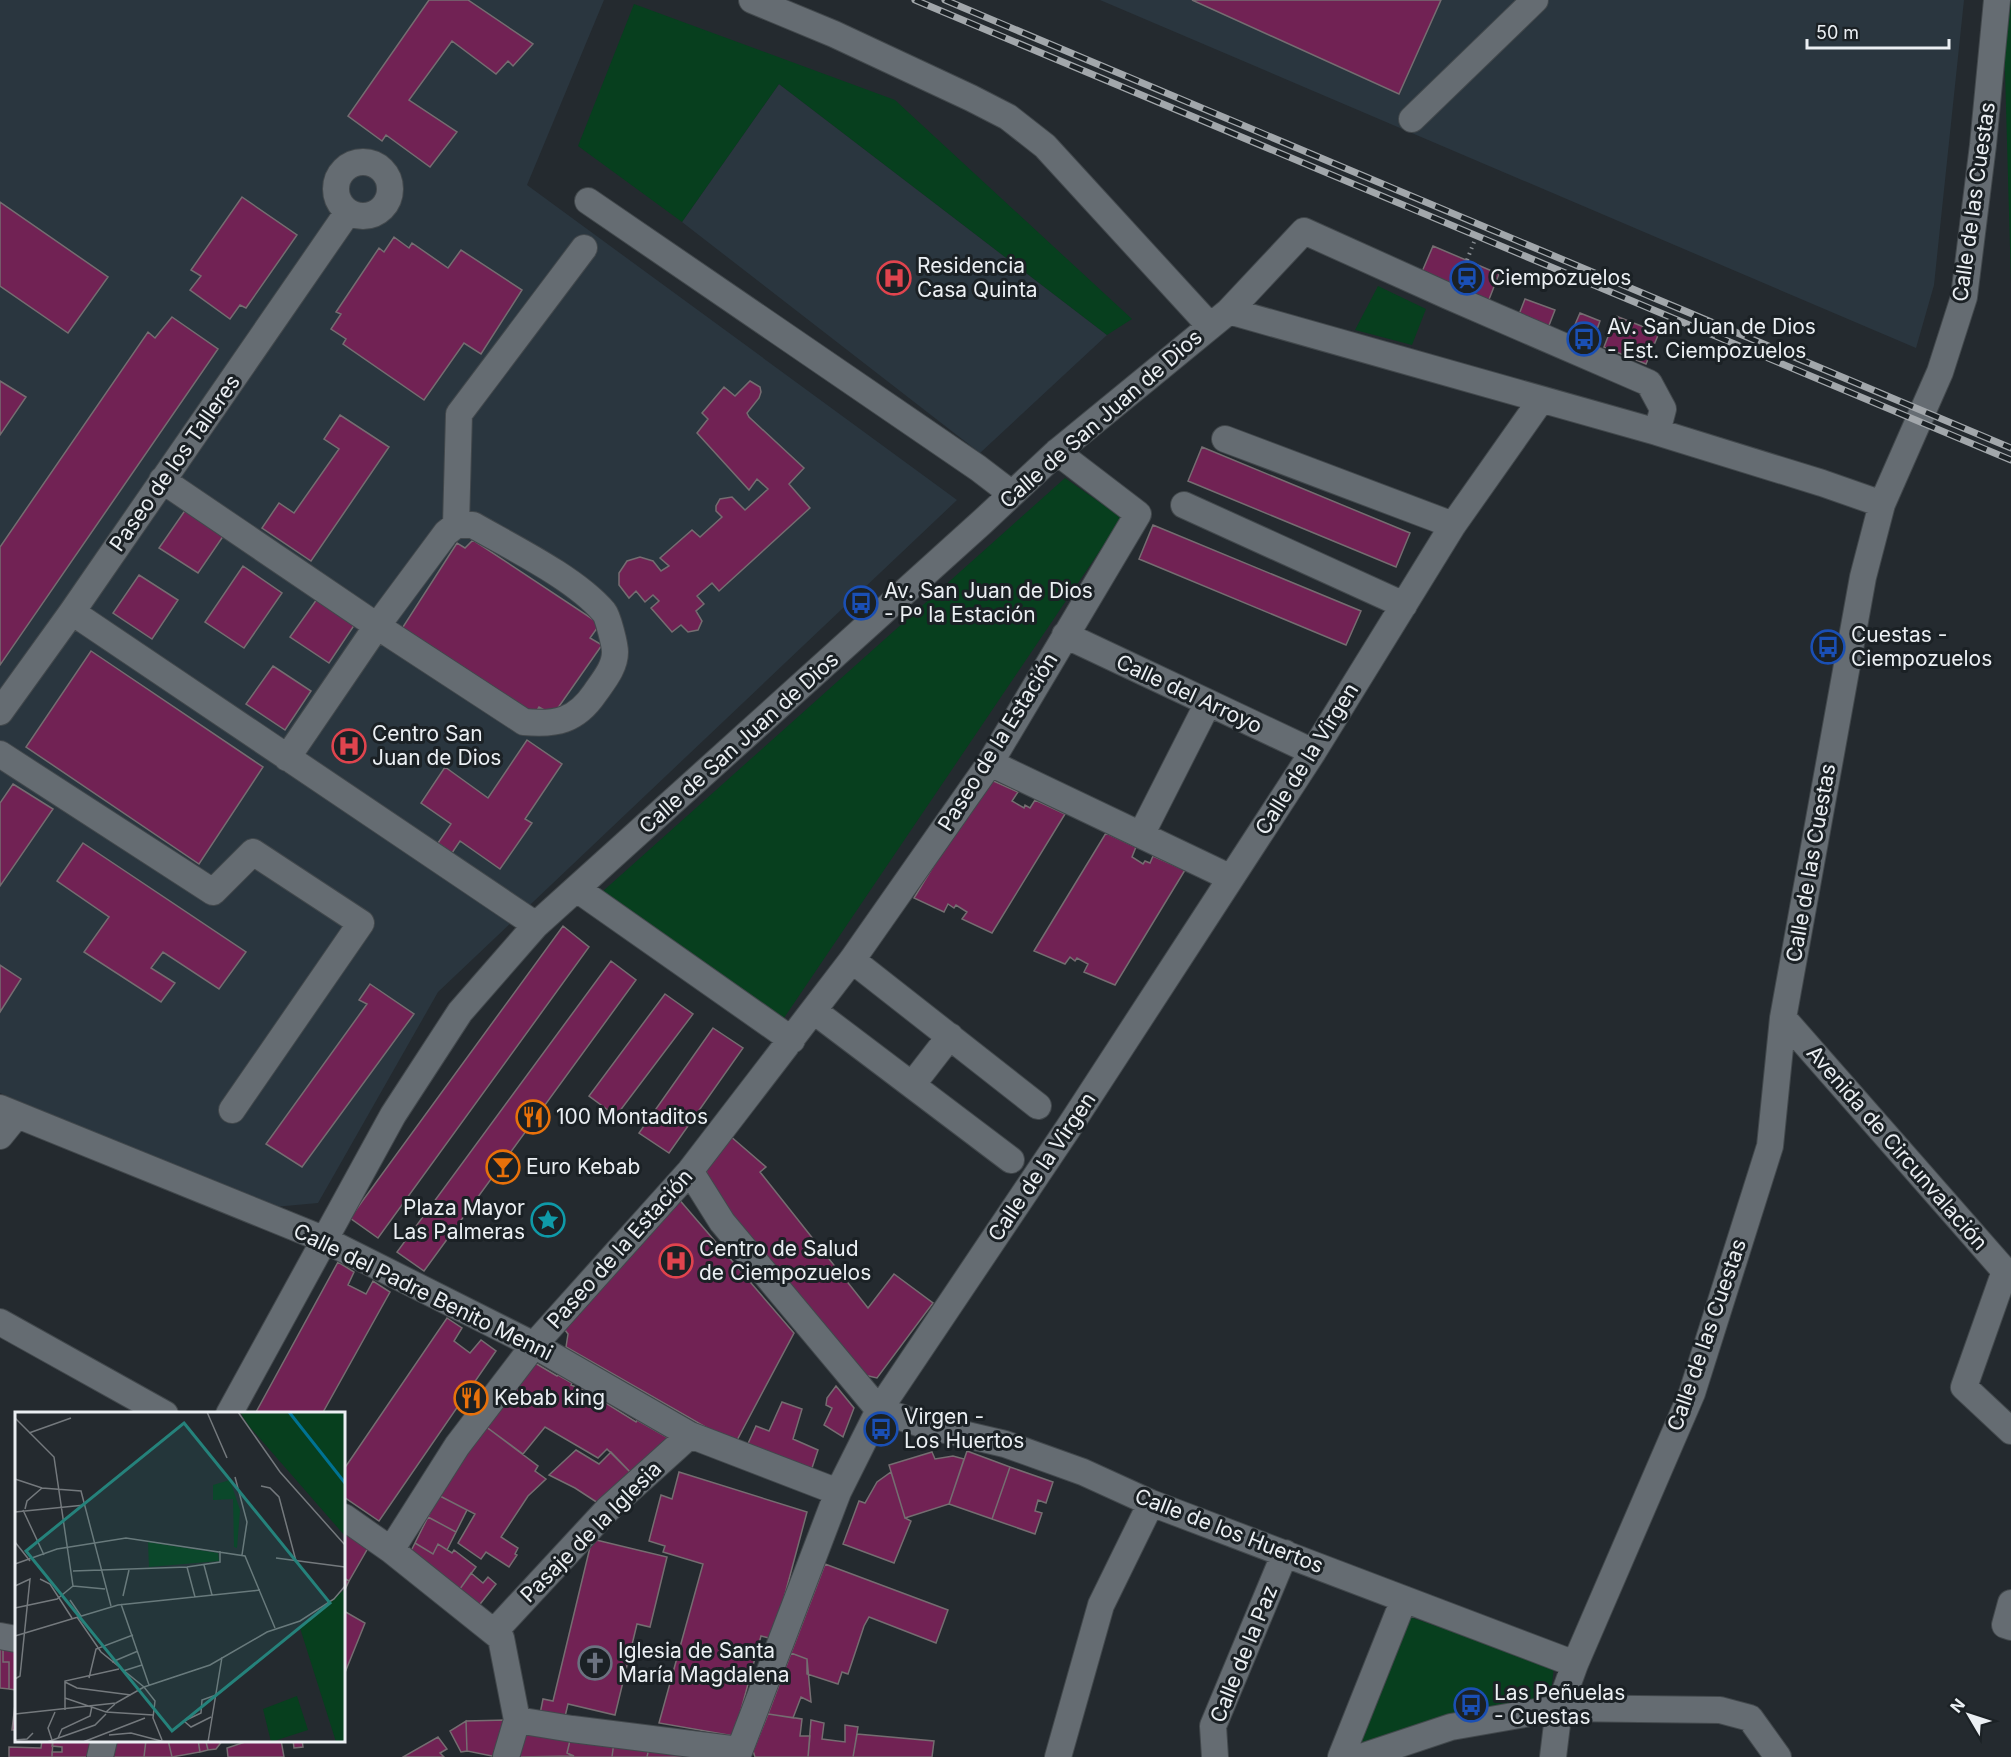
<svg xmlns="http://www.w3.org/2000/svg" width="2011" height="1757" font-family="Inter,sans-serif">
<style>
.built{fill:#2a363f}
.green{fill:#073f1e}
.building{fill:#712254;stroke:#756d71;stroke-width:1.5}
.lines{fill:none;stroke-linecap:round;stroke-linejoin:round}
.minor-casing{stroke:#42484c;stroke-width:28}
.path{stroke:#878c91;stroke-width:4;stroke-dasharray:1.5 4.5;stroke-linecap:butt}
.minor{stroke:#656c72;stroke-width:26}
.rail-casing{stroke:#a2a7ab;stroke-width:7}
.rail{stroke:#1b2125;stroke-width:4.5;stroke-dasharray:14;stroke-linecap:butt}
.labels{text-anchor:middle;stroke-width:6;stroke-linejoin:round;paint-order:stroke}
.street-label{font-size:21px;fill:#ebeff3;stroke:#1b2125}
.poi-label{font-size:21px;fill:#ebeff3;stroke:#1b2125;text-anchor:start}
.inset-river{fill:none;stroke:#007293;stroke-width:3}
.inset-road{fill:none;stroke:#74797d;stroke-width:1.5}
.view{fill:#25827b;fill-opacity:0.15;stroke:#25827b;stroke-width:3}
.inset-edge{fill:none;stroke:#ebeff3;stroke-width:3}
</style>
<rect width="100%" height="100%" fill="#242a2f"/>
<path class="built" d="M0,0H604L527,185L957,500L438,992L318,1203L274,1207L0,1093Z
M1100,0H1964L1934,285L1916,348Z
M779,84L1107,335L980,453L682,222Z"/>
<path class="green" d="M2003,0H2011V283Z
M634,4L895,100L1132,319L1107,335L779,84L682,222L578,146Z
M1378,286L1426,309L1412,345L1355,330Z
M1065,478L1122,518L782,1021L602,892Z
M1407,1616L1554,1666L1550,1703L1354,1746Z"/>
<path class="building" d="M429,0H468L533,44L513,66L508,61L496,74L452,41L409,100L457,132L430,167L386,135L382,141L348,116Z
M1192,0H1441L1399,94Z
M242,197L297,235L246,308L240,305L230,319L190,290L201,276L191,270Z
M0,202L108,277L68,333L0,286Z
M394,237L409,248L412,243L448,268L461,250L522,290L481,354L464,343L424,400L343,344L346,339L331,329L341,314L336,312L379,248L384,252Z
M1433,246L1499,274L1488,302L1421,274Z
M1525,299L1555,310L1548,328L1518,317Z
M1580,313L1600,321L1595,335L1574,327Z
M1616,316L1659,333L1646,364L1604,347Z
M172,317L218,349L0,665V547L148,332L155,338Z
M0,381L26,397L0,435Z
M750,381L760,387L761,392L759,398L747,413L749,417L804,468L789,484L810,508L719,591L712,583L697,596L704,604L696,611L702,621L698,630L688,632L681,625L672,632L651,608L659,601L653,595L645,602L636,591L629,598L619,585V573L627,561L640,557L653,561L661,571L669,566L660,558L692,530L700,537L722,517L716,511V506L720,499L732,497L745,510L768,489L757,479L749,490L697,433L708,419L702,413L724,387L735,396Z
M340,415L389,447L311,561L262,528L279,503L294,513L339,449L324,439Z
M1202,447L1410,533L1396,567L1188,481Z
M186,509L224,535L198,573L159,548Z
M1153,525L1361,611L1346,645L1139,559Z
M473,540L600,624L590,638L602,645L553,715L539,707L532,719L401,630L457,543L465,548Z
M243,566L282,593L244,648L205,622Z
M139,575L178,600L152,639L113,613Z
M317,599L355,624L329,663L290,637Z
M91,651L263,767L199,864L26,747Z
M273,666L311,691L285,730L246,704Z
M527,740L562,764L525,819L532,823L500,869L460,841L452,853L438,843L451,824L421,803L445,767L488,798Z
M987,778L1018,792L1012,801L1024,808L1025,805L1030,808L1035,800L1065,814L992,933L962,919L967,912L956,905L954,908L948,904L944,912L914,898Z
M13,784L53,809L0,886V803Z
M1106,833L1136,847L1132,857L1143,864L1145,861L1150,863L1153,856L1185,870L1115,985L1084,972L1088,964L1077,958L1075,961L1070,957L1065,964L1034,951Z
M83,843L246,952L219,989L163,952L151,968L175,983L161,1002L84,952L109,917L57,881Z
M563,926L589,947L378,1238L350,1218Z
M611,961L636,980L424,1271L397,1252Z
M0,965L21,979L0,1012Z
M370,984L414,1014L302,1167L266,1144L367,1004L359,1000Z
M665,994L693,1014L616,1116L589,1096Z
M713,1028L743,1048L669,1153L639,1133Z
M729,1135L766,1167L760,1172L868,1308L894,1274L933,1303L877,1378L860,1374L707,1184L706,1162Z
M677,1197L794,1333L735,1444L566,1347L568,1334L562,1326Z
M338,1262L354,1272L348,1285L366,1294L373,1281L390,1292L322,1414H255Z
M447,1318L462,1328L454,1341L470,1353L481,1340L496,1351L379,1521L344,1497V1469Z
M535,1363L557,1376L558,1375L572,1383L571,1385L588,1392L636,1422L637,1420L672,1440L634,1476L607,1449L598,1458L545,1427L523,1454L485,1426Z
M836,1386L854,1408L843,1437L824,1425L832,1408L826,1405L827,1398Z
M782,1402L802,1409L793,1439L818,1450L811,1471L746,1448L756,1426L769,1431Z
M485,1426L538,1466L535,1471L546,1479L528,1496L501,1537L518,1548L515,1554L517,1555L509,1567L486,1552L481,1559L458,1543L475,1514L438,1495Z
M576,1450L599,1464L611,1452L634,1476L601,1505L575,1488L549,1475Z
M967,1451L1010,1467L992,1519L949,1504Z
M932,1452L935,1459L953,1456L964,1459L949,1504L905,1518L889,1465Z
M1010,1467L1053,1482L1046,1503L1038,1500L1035,1511L1042,1513L1035,1534L992,1519Z
M679,1472L807,1512L773,1639L761,1636L734,1736L659,1723L703,1564L663,1552L665,1546L649,1541L661,1495L672,1499Z
M891,1472L905,1518L911,1521L894,1563L843,1544L859,1501L865,1503L877,1482Z
M438,1495L467,1510L456,1532L428,1517Z
M428,1517L456,1532L447,1550L438,1544L433,1554L415,1543Z
M344,1533L368,1548L349,1581L344,1578Z
M592,1539L667,1557L650,1627L637,1624L615,1715L568,1704L563,1725L539,1719L543,1699L553,1701Z
M415,1543L433,1554L438,1544L452,1553L454,1550L476,1567L457,1593L408,1557Z
M825,1564L948,1610L936,1643L869,1617L864,1626L848,1674L842,1672L838,1684L807,1674V1659L791,1653Z
M471,1573L483,1583L488,1577L496,1584L477,1608L457,1593Z
M344,1578L349,1581L344,1592Z
M344,1611L365,1623L344,1675Z
M0,1643L3,1644V1662H9V1689L0,1688Z
M3,1644L16,1647V1690L9,1689V1662H3Z
M791,1653L807,1659L811,1702L801,1697L793,1718L768,1714Z
M16,1696V1730H12Z
M768,1714L802,1719L800,1736H810L808,1757H755L753,1751Z
M506,1720L497,1757L467,1751L466,1721Z
M811,1720L824,1723L822,1739L845,1742V1725L858,1727L853,1757H808Z
M466,1721L467,1751L461,1752L450,1731Z
M526,1725L571,1736L567,1753L574,1756L518,1757Z
M857,1734L934,1741L932,1757H853Z
M571,1736L614,1742L612,1757H574L567,1753Z
M438,1737L447,1749L440,1753L444,1757H403Z
M42,1740H53L52,1757H9V1747L41,1748Z
M53,1740H94L91,1757H52V1752H62V1747L52,1746Z
M115,1740H146L144,1757H111Z
M146,1740H168L172,1757H144Z
M168,1740H198L200,1752L172,1757Z
M198,1740H211L206,1742L208,1750L200,1752Z
M211,1740H223L216,1749L208,1750L206,1742Z
M251,1740H281L284,1757H228L227,1748Z
M293,1740H302L303,1747L294,1748Z
M614,1742L649,1748L647,1757H612Z
M649,1748L683,1754V1757H647Z"/>
<g class="lines">
<defs>
<path id="minor" d="M752,0L834,34L971,98L1008,117L1045,146L1210,326
M1412,119L1535,0
M336 189a27 27 0 1 1 54 0a27 27 0 1 1-54 0Z
M588,201L978,468L1012,494
M1229,311L1657,432L1822,483L1882,504
M1225,439L1453,525
M162,480L377,626L524,722C556,725 576,721 595,693C604,680 615,667 615,652C615,645 608,617 604,612C575,578 513,548 473,525H456L446,533L377,626L287,758
M1184,505L1404,605
M456,525L459,414L584,248
M72,612L536,925
M1065,635L1313,752
M0,712L72,612L348,212
M0,754L213,892L253,852L361,923L232,1110
M990,763L1231,878
M1141,835L1208,703
M577,889L792,1040
M852,960L1038,1106
M814,1011L1011,1160
M1783,1018L2011,1278
M912,1085L950,1036
M0,1108L323,1239L534,1345L690,1435L838,1492
M0,1136L17,1115
M690,1171L722,1222L879,1410L924,1425L1005,1444L1083,1472L1151,1503L1575,1664
M2005,1271L1964,1387L2011,1431
M0,1322L165,1414
M229,1414L393,1115L460,1012L536,925L981,523L1057,452L1229,311L1304,231L1448,296L1649,383L1663,409L1657,432
M344,1517L391,1550L501,1638L517,1720L506,1757
M391,1550L457,1446L534,1345L690,1171L852,960L990,763L1138,514L1057,452
M2011,1603L2005,1625L2011,1627
M494,1632L607,1510L690,1435
M0,1636L16,1639
M517,1720L572,1729L739,1750
M100,1757L104,1740
M737,1757L838,1492L879,1410L1071,1124L1313,752L1453,525L1541,400
M1058,1757L1101,1605L1151,1503
M1215,1757L1213,1726L1285,1553
M1341,1757L1404,1599
M1361,1757L1451,1727L1559,1708L1720,1710L1750,1718L1778,1757
M1553,1757L1559,1708L1575,1664L1692,1393L1770,1146L1783,1018L1863,577L1882,504L1940,372L1964,297L1983,145L1997,0"/>
</defs>
<use href="#minor" class="minor-casing"/>
<path class="path" d="M1467,260L1474,242"/>
<use href="#minor" class="minor"/>
<defs>
<path id="rail" d="M915,0L2011,460
M945,0L2011,448"/>
</defs>
<use href="#rail" class="rail-casing"/>
<use href="#rail" class="rail"/>
</g>
<defs>
<symbol id="hospital-ring" viewBox="-11 -11 22 22"><circle r="9.5" fill="#1b2125" stroke="#e0444e" stroke-width="1.5"/><path d="M-5-5h3v3.5h4V-5h3V5h-3V1.5h-4V5h-3Z" fill="#e0444e"/></symbol>
<symbol id="station-ring" viewBox="-11 -11 22 22"><circle r="9.5" fill="#1b2125" stroke="#1a4fb4" stroke-width="1.5"/><path d="M-3-6H3Q5-6 5-4V2Q5 4 3 4L4.5 6H3L1.5 4h-3L-3 6H-4.5L-3 4Q-5 4-5 2V-4Q-5-6-3-6ZM-3.5-4v3h7v-3ZM-3.5 1v1.5H-2V1ZM2 1v1.5H3.5V1Z" fill="#1a4fb4"/></symbol>
<symbol id="bus-ring" viewBox="-11 -11 22 22"><circle r="9.5" fill="#1b2125" stroke="#1a4fb4" stroke-width="1.5"/><path d="M-5-6H5V4H4V6H2V4H-2V6H-4V4H-5ZM-3.5-4V0h7V-4ZM-3.5 1.2v1.5H-2V1.2ZM2 1.2v1.5H3.5V1.2Z" fill="#1a4fb4"/></symbol>
<symbol id="restaurant-ring" viewBox="-11 -11 22 22"><circle r="9.5" fill="#1b2125" stroke="#e8710a" stroke-width="1.5"/><path d="M-5-6h1v4h1v-4h1v4h1v-4h1v5L-1.5 .5V6h-2V.5L-5-1ZM5-6V6H3V1.5H1.5Q1.5-4 5-6Z" fill="#e8710a"/></symbol>
<symbol id="bar-ring" viewBox="-11 -11 22 22"><circle r="9.5" fill="#1b2125" stroke="#e8710a" stroke-width="1.5"/><path d="M-6-5H6L.8 .8V4.5H3.5V6h-7V4.5H-.8V.8Z" fill="#e8710a"/></symbol>
<symbol id="sight-ring" viewBox="-11 -11 22 22"><circle r="9.5" fill="#1b2125" stroke="#0f9aa8" stroke-width="1.5"/><path d="M0-6L1.8-2.2L6-1.7L2.9 1.2L3.7 5.4L0 3.3L-3.7 5.4L-2.9 1.2L-6-1.7L-1.8-2.2Z" fill="#0f9aa8"/></symbol>
<symbol id="church-ring" viewBox="-11 -11 22 22"><circle r="9.5" fill="#1b2125" stroke="#6b7280" stroke-width="1.5"/><path d="M-1.2-6h2.4v3.5h3.3v2.4h-3.3V6h-2.4V-.1h-3.3v-2.4h3.3Z" fill="#6b7280"/></symbol>
</defs>
<g fill-rule="evenodd">
<use href="#hospital-ring" x="875" y="259" width="38" height="38"/>
<use href="#station-ring" x="1448" y="259" width="38" height="38"/>
<use href="#bus-ring" x="1565" y="320" width="38" height="38"/>
<use href="#bus-ring" x="842" y="584" width="38" height="38"/>
<use href="#bus-ring" x="1809" y="628" width="38" height="38"/>
<use href="#hospital-ring" x="330" y="727" width="38" height="38"/>
<use href="#restaurant-ring" x="514" y="1098" width="38" height="38"/>
<use href="#bar-ring" x="484" y="1148" width="38" height="38"/>
<use href="#sight-ring" x="529" y="1201" width="38" height="38"/>
<use href="#hospital-ring" x="657" y="1242" width="38" height="38"/>
<use href="#restaurant-ring" x="452" y="1379" width="38" height="38"/>
<use href="#bus-ring" x="862" y="1410" width="38" height="38"/>
<use href="#church-ring" x="576" y="1644" width="38" height="38"/>
<use href="#bus-ring" x="1452" y="1686" width="38" height="38"/>
</g>
<g class="labels">
<g class="street-label">
<text transform="translate(1974 202) rotate(-82)" y="7">Calle de las Cuestas</text>
<text transform="translate(1101 419) rotate(-41)" y="7">Calle de San Juan de Dios</text>
<text transform="translate(175 463) rotate(-55)" y="7">Paseo de los Talleres</text>
<text transform="translate(1189 694) rotate(25)" y="7">Calle del Arroyo</text>
<text transform="translate(998 742) rotate(-58)" y="7">Paseo de la Estación</text>
<text transform="translate(739 743) rotate(-42)" y="7">Calle de San Juan de Dios</text>
<text transform="translate(1307 759) rotate(-58)" y="7">Calle de la Virgen</text>
<text transform="translate(1811 863) rotate(-80)" y="7">Calle de las Cuestas</text>
<text transform="translate(1897 1148) rotate(49)" y="7">Avenida de Circunvalación</text>
<text transform="translate(1042 1167) rotate(-56)" y="7">Calle de la Virgen</text>
<text transform="translate(620 1249) rotate(-48)" y="7">Paseo de la Estación</text>
<text transform="translate(423 1292) rotate(26)" y="7">Calle del Padre Benito Menni</text>
<text transform="translate(1707 1335) rotate(-71)" y="7">Calle de las Cuestas</text>
<text transform="translate(1229 1531) rotate(21)" y="7">Calle de los Huertos</text>
<text transform="translate(591 1532) rotate(-45)" y="7">Pasaje de la Iglesia</text>
<text transform="translate(1244 1654) rotate(-68)" y="7">Calle de la Paz</text>
</g>
<g class="poi-label">
<text x="917" y="273">Residencia<tspan x="917" dy="24">Casa Quinta</tspan></text>
<text x="1490" y="285">Ciempozuelos</text>
<text x="1607" y="334">Av. San Juan de Dios<tspan x="1607" dy="24">- Est. Ciempozuelos</tspan></text>
<text x="884" y="598">Av. San Juan de Dios<tspan x="884" dy="24">- Pº la Estación</tspan></text>
<text x="1851" y="642">Cuestas -<tspan x="1851" dy="24">Ciempozuelos</tspan></text>
<text x="372" y="741">Centro San<tspan x="372" dy="24">Juan de Dios</tspan></text>
<text x="556" y="1124">100 Montaditos</text>
<text x="526" y="1174">Euro Kebab</text>
<text x="525" y="1215" text-anchor="end">Plaza Mayor<tspan x="525" dy="24">Las Palmeras</tspan></text>
<text x="699" y="1256">Centro de Salud<tspan x="699" dy="24">de Ciempozuelos</tspan></text>
<text x="494" y="1405">Kebab king</text>
<text x="904" y="1424">Virgen -<tspan x="904" dy="24">Los Huertos</tspan></text>
<text x="618" y="1658">Iglesia de Santa<tspan x="618" dy="24">María Magdalena</tspan></text>
<text x="1494" y="1700">Las Peñuelas<tspan x="1494" dy="24">- Cuestas</tspan></text>
</g>
</g>
<g transform="translate(15 1412)">
<rect width="330" height="330" fill="#242a2f"/>
<path d="M225,0H330V124L234,14ZM215,68L225,98L222,136L219,135L218,87L198,88V73ZM133,130L203,141L204,149L134,155ZM330,177V330H321L285,216ZM282,284L293,318L256,330L248,297Z" fill="#073f1e"/>
<path class="inset-river" d="M274,0L330,71"/>
<path class="inset-road" d="M192,0L212,46M223,0L265,60L330,133M0,6L39,45L58,174L42,187L0,196M14,21L56,6M220,65L232,110L227,143M0,67L27,76L66,79L96,194M246,74L255,76L264,85L281,149M10,97L12,89L27,76M8,98L29,143M0,100L70,93M0,130L15,149M261,146L330,155M0,152L42,137L111,126L230,144L260,216M189,153L197,183M172,155L180,185M58,159L172,155L205,150V139M25,167L35,172L57,206M0,174L15,167L5,264L0,267M58,174L90,177M108,184L114,158M55,188L66,204M106,192L134,273M62,205L86,240L129,275L140,289L138,306L147,328M0,224L103,193L245,178M97,250L123,239M108,259L127,253M74,266L81,237L118,223M50,270L62,276L116,283M50,286L91,300L100,292M50,298V269L104,257M91,300L138,303M0,302L101,291L129,275L195,253L252,220L285,209L319,187L330,174M196,305L176,315L169,309L186,301L187,288L201,283M94,323L116,321L150,330M43,326L47,317L75,304L77,294M0,328L12,327L18,321M37,328L33,316L40,300M32,330L80,313L91,302M68,330L130,306M157,330H180M193,330L207,245"/>
<path class="view" d="M169,11L315,191L157,319L11,139Z"/>
<rect width="330" height="330" class="inset-edge"/>
</g>
<g transform="translate(1969 1715) rotate(309)" stroke="#1b2125" stroke-width="4.5" paint-order="stroke">
<path d="M0-4.5L10 22L0 15L-10 22Z" fill="#ebeff3"/>
<text y="-9" font-size="16" font-weight="bold" text-anchor="middle" fill="#ebeff3">N</text>
</g>
<path d="M1807 39v9h142v-9" fill="none" stroke="#ebeff3" stroke-width="3"/>
<text x="1816" y="39" font-size="18" fill="#ebeff3" stroke="#1b2125" stroke-width="4.5" paint-order="stroke">50 m</text>
</svg>
